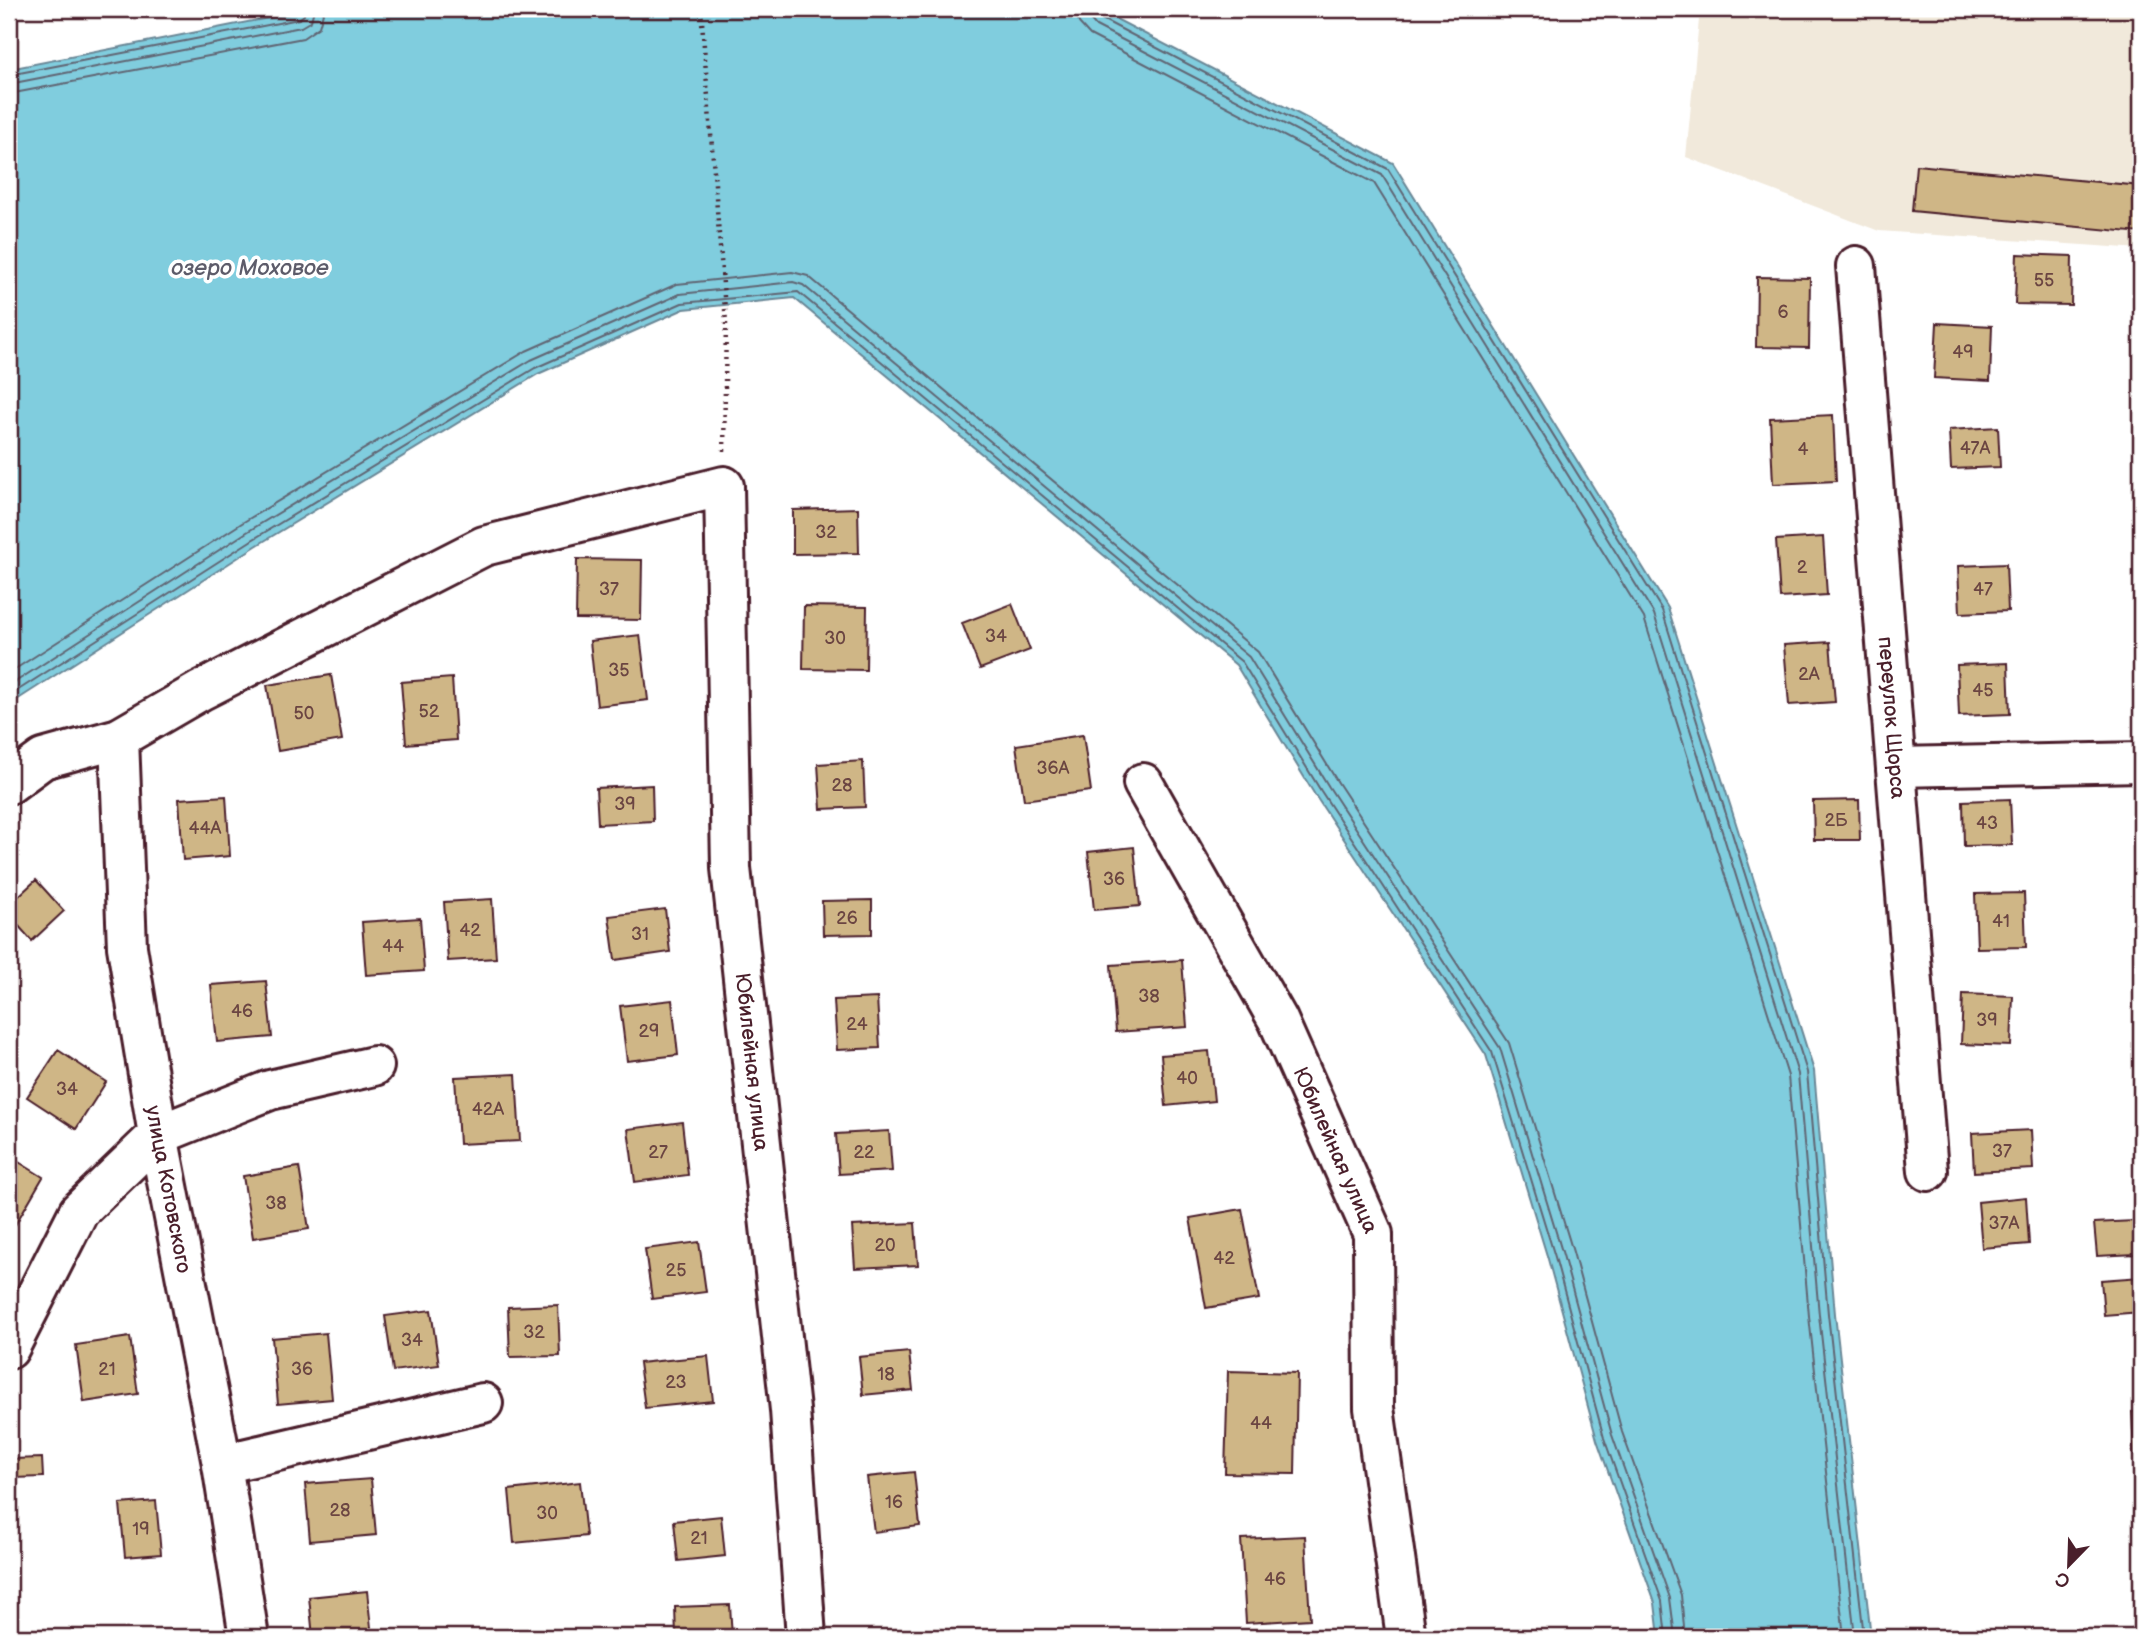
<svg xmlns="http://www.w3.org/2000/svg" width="2150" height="1646" font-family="'Balsamiq Sans',sans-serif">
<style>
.built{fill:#f1e9db}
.water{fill:#80cdde;stroke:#6a8796;stroke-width:2}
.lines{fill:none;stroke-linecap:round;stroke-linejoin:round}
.shore{stroke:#606573;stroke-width:2}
.building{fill:#cfb686;stroke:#4a1f2b;stroke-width:2}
.minor-casing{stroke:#4a1f2b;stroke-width:44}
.path{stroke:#4a1f2b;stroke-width:4.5;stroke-dasharray:2 5;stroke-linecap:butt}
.minor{stroke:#fff;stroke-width:38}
.labels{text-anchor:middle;stroke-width:7;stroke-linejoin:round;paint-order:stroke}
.number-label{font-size:18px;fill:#6b4542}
.street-label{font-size:21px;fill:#4a1f2b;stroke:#fff}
.water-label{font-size:23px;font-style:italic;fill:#5d5c6a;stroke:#fff}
</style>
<rect width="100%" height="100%" fill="#fff"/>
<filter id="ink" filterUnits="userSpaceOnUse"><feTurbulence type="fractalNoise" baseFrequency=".0143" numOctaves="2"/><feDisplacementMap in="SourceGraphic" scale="14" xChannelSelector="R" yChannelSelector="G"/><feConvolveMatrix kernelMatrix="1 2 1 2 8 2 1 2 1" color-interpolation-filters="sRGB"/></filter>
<g filter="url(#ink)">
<path class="built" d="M1700,9H2141V249L1879,231L1686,157Z"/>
<path class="water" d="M314,9H1097L1393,163L1668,608L1814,1071L1835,1314L1871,1637H1659L1655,1603L1597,1440L1548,1259L1486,1055L1315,795L1236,665L794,298L684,309L538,374L256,546L9,705V69Z"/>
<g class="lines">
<path class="shore" d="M1076,9L1079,23L1090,35L1374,183L1644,618L1788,1076L1809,1316L1844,1637
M1087,9L1089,18L1096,26L1382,175L1654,614L1798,1074L1819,1315L1855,1637
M1096,9V14L1100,18L1388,169L1662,610L1807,1072L1828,1314L1864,1637
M9,75L299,19L304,15L305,9
M9,84L301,27L311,21L314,9
M9,94L303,38L319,27L324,9
M9,673L242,523L526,351L677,284L792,272L808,276L1258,652L1337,781L1509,1043L1573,1252L1622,1432L1681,1595L1685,1637
M9,686L247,532L531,360L680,294L793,282L803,285L1249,657L1329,787L1500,1048L1563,1255L1612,1435L1670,1598L1675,1637
M9,696L252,540L535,368L682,303L798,292L1242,662L1321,791L1492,1052L1555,1257L1604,1438L1662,1601L1666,1637"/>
</g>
<path class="building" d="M1916,165L2141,186V233L1912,211Z
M2017,254L2072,256L2071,305L2015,304Z
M1757,277L1810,278L1809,348L1756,347Z
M1937,323L1992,326L1990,381L1934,378Z
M1833,415L1836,481L1773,484L1770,418Z
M1998,427L2000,467L1951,469L1949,430Z
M858,508L859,553L793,554V510Z
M1823,537L1827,595L1780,598L1776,540Z
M577,559L642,560L641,620L576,619Z
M2006,564L2008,611L1960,613L1958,566Z
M1012,604L1030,650L980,669L962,623Z
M804,606L867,607L866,670L803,669Z
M640,635L648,700L597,706L590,641Z
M1830,642L1835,702L1789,705L1784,645Z
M2008,663L2010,714L1959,716L1957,665Z
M331,675L342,740L278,751L267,685Z
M452,678L456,740L406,744L401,682Z
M1083,735L1091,791L1024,800L1016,745Z
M863,761L865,807L821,809L818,764Z
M652,785L653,821L598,824L596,788Z
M226,796L230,856L183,860L179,799Z
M2010,799L2012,845L1964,846L1963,801Z
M1859,800L1860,840H1814L1813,801Z
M1134,847L1140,906L1094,910L1088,852Z
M36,880L64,911L32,941L9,915V905Z
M2024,893L2026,947L1977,948L1975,894Z
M492,899L496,958L448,961L444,902Z
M872,900V934L823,935L822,901Z
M665,909L670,952L615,960L609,916Z
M420,918L424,971L366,975L362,922Z
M1182,960L1187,1027L1116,1032L1111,965Z
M266,981L272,1037L217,1042L211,985Z
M1963,994L2013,996L2011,1046L1961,1044Z
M877,998L880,1048L837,1050L834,1000Z
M672,1000L678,1055L627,1061L620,1006Z
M58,1050L106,1082L76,1129L27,1097Z
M1209,1051L1214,1101L1166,1106L1161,1055Z
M516,1074L520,1141L459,1144L455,1077Z
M682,1122L688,1175L635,1182L628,1129Z
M2031,1130L2033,1169L1974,1172L1972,1133Z
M889,1131L892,1171L839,1174L836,1134Z
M9,1156L43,1177L15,1225L9,1221Z
M299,1167L309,1229L253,1238L243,1176Z
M2026,1197L2029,1244L1982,1248L1978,1202Z
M1242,1209L1259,1299L1206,1308L1190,1218Z
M2134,1221L2136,1254L2097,1256L2094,1223Z
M915,1223L918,1265L855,1268L852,1226Z
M699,1242L706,1292L652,1299L645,1249Z
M2141,1277V1312L2104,1315L2101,1280Z
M558,1305L560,1356L510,1357L508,1307Z
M431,1310L439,1365L393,1371L385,1316Z
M326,1333L332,1399L278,1404L272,1338Z
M130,1337L138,1394L84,1402L76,1345Z
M909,1352L913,1390L863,1395L859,1357Z
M708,1356L713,1401L645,1408L639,1363Z
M1228,1371L1297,1373L1295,1474L1225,1473Z
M2141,1411V1454L2134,1455L2132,1412Z
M42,1458L43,1477L13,1478L12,1459Z
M914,1472L920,1526L874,1532L867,1477Z
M371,1479L376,1535L310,1541L305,1484Z
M580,1482L586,1536L514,1543L509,1490Z
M156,1501L161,1554L125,1557L120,1504Z
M721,1516L725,1556L678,1561L674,1521Z
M1305,1536L1310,1619L1246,1623L1241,1539Z
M367,1591L372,1637H313L309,1597Z
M730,1605L732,1637H676L675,1607Z"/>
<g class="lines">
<defs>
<g id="minor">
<path id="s1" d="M1856,266L1928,1171"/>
<path id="s2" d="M119,738L127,947L158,1135L222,1464L249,1637"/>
<path d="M1896,767L2141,762"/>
<path id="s3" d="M1143,783L1278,1020L1373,1234L1374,1408L1406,1637"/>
<path id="s4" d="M9,784L43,759L119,738L200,691L484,546L724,486L731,868L790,1410L806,1637"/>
<path d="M9,1349L79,1211L158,1135L270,1090L374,1066"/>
<path d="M222,1464L483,1403"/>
</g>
</defs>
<use href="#minor" class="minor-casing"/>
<path class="path" d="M701,9L726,322L724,451"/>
<use href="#minor" class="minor"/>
</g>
</g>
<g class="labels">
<g class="number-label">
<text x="2044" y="286">55</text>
<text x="1783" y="318">6</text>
<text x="1963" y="358">49</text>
<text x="1975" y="454">47А</text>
<text x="1803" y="455">4</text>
<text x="826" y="538">32</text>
<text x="1802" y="573">2</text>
<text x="609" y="595">37</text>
<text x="1983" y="595">47</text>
<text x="996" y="642">34</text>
<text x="835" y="644">30</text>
<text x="619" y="676">35</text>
<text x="1809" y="680">2А</text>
<text x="1983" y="696">45</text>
<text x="429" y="717">52</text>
<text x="304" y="719">50</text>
<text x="1053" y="774">36А</text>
<text x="842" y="791">28</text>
<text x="625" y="810">39</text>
<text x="1836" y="826">2Б</text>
<text x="1987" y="829">43</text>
<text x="205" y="834">44А</text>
<text x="1114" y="885">36</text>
<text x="847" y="924">26</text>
<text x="2001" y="927">41</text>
<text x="470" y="936">42</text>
<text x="640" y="940">31</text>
<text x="393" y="952">44</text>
<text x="1149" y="1002">38</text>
<text x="242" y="1017">46</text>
<text x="1987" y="1026">39</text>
<text x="857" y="1030">24</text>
<text x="649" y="1037">29</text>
<text x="1187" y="1084">40</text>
<text x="67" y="1095">34</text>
<text x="488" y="1115">42А</text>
<text x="2002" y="1157">37</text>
<text x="658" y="1158">27</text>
<text x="864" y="1158">22</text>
<text x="276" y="1209">38</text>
<text x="2004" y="1229">37А</text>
<text x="885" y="1251">20</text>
<text x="1224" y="1264">42</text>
<text x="676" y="1276">25</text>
<text x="534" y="1338">32</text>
<text x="412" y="1346">34</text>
<text x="107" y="1375">21</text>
<text x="302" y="1375">36</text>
<text x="886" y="1380">18</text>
<text x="676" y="1388">23</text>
<text x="1261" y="1429">44</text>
<text x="894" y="1508">16</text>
<text x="340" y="1516">28</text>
<text x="547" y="1519">30</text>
<text x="141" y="1535">19</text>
<text x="699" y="1544">21</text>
<text x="1275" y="1585">46</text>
</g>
<g class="street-label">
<text dy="7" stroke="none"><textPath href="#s1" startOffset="453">переулок Щорса</textPath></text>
<text dy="7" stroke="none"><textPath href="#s4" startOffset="1358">Юбилейная улица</textPath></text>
<text dy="7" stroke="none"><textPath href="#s3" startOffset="415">Юбилейная улица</textPath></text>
<text dy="7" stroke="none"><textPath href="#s2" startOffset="455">улица Котовского</textPath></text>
</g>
<g class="water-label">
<text x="250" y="275">озеро Моховое</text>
</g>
</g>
<rect width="2150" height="1646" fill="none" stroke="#fff" stroke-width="35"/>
<rect x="18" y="18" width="2115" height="1611" fill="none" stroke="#4a1f2b" stroke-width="2.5" filter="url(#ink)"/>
<g transform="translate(2069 1565) rotate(203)" stroke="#ffffff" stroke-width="5" paint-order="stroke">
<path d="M0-5L12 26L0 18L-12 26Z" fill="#4a1f2b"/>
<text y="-10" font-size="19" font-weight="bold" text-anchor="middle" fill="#4a1f2b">С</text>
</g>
</svg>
